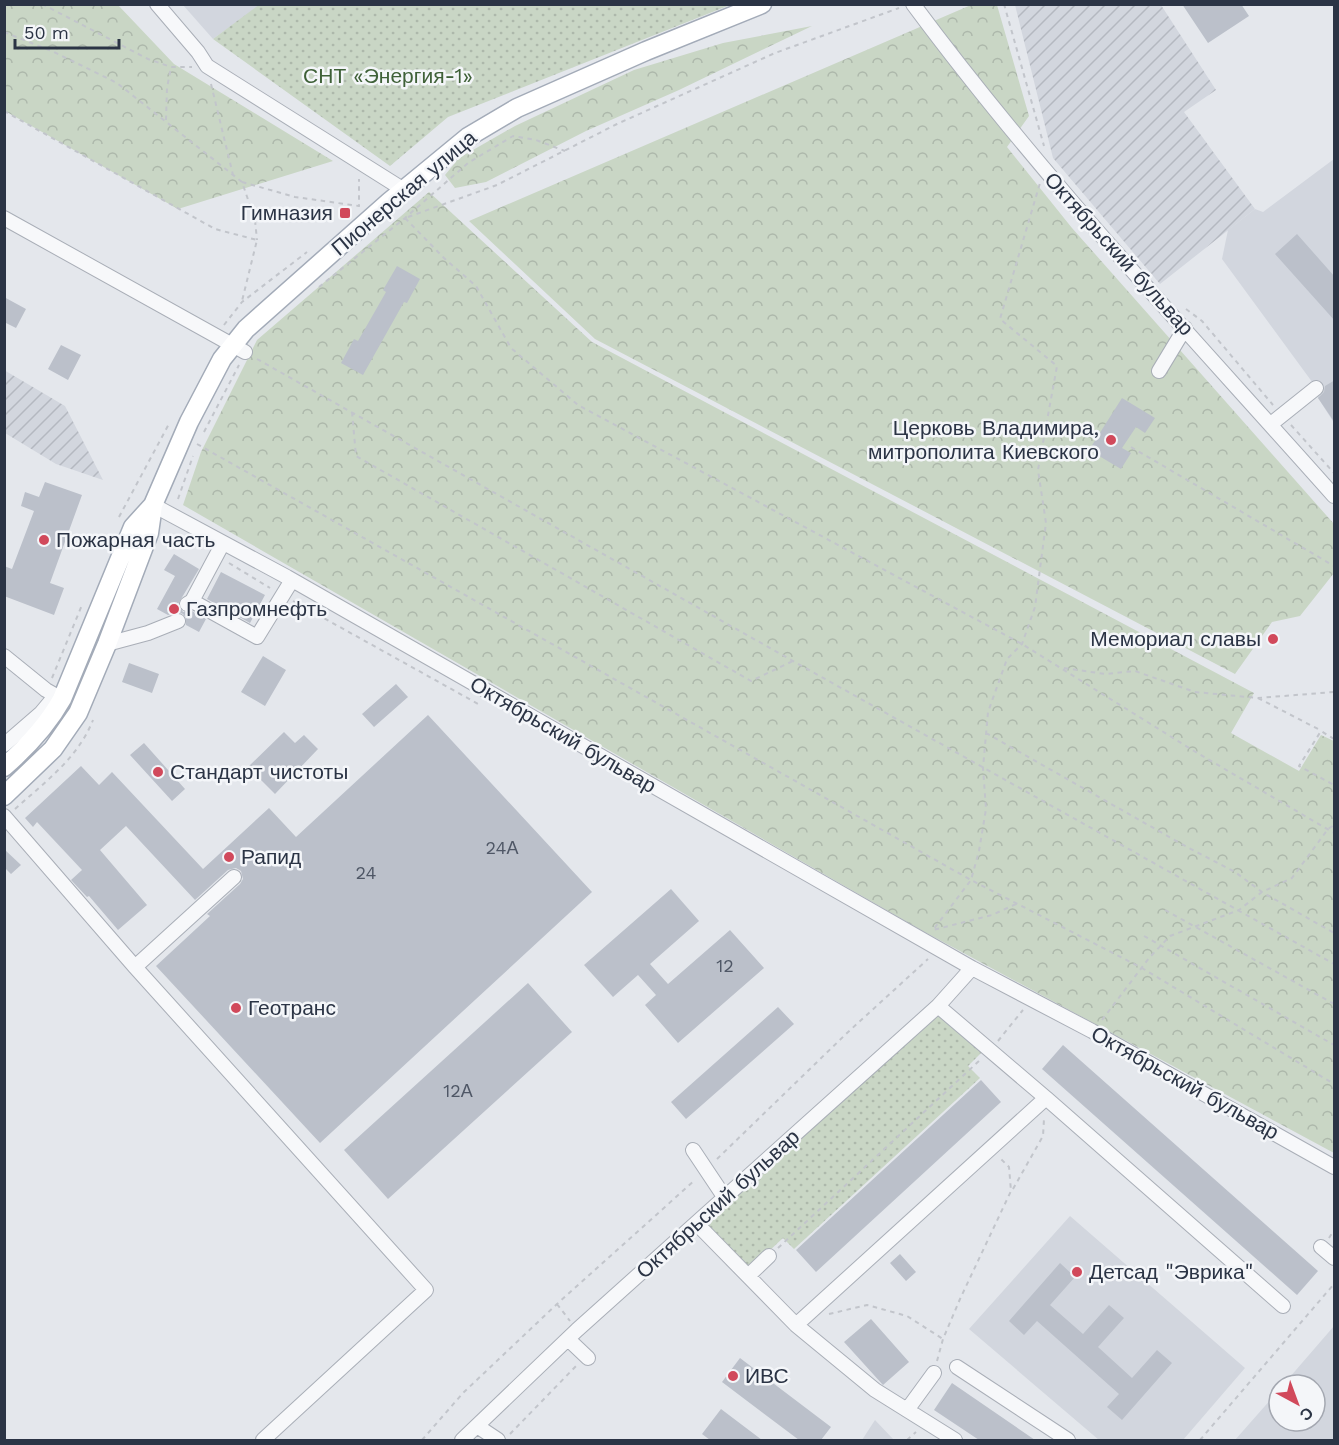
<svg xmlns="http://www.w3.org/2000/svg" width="1339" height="1445" font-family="'Work Sans',sans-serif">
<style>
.built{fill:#d2d6de}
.industrial{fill:url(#industrial-furrows)}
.grass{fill:url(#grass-dots)}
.forest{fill:url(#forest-crowns)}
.building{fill:#bbc0ca}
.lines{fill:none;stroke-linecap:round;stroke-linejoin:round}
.minor-casing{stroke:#a9aeb7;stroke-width:16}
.major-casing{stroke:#a3abb8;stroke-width:21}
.path{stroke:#c2c5cb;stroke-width:2;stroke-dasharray:4.5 4.5;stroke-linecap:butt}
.minor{stroke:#f7f8fa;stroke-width:14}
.major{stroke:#fff;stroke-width:18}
.poi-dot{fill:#d1495b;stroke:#f4f6f9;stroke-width:2}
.labels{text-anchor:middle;stroke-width:5;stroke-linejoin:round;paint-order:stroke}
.number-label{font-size:18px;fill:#4f5766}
.park-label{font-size:21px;fill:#3f6138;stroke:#f4f6f9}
.street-label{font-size:21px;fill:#2b3445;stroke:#f4f6f9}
.poi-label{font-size:21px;fill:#2b3445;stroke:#f4f6f9;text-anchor:start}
</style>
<defs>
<pattern id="industrial-furrows" width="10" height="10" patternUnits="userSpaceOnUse" patternTransform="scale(1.5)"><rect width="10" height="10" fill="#d2d6de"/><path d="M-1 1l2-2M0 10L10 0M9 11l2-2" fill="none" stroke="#b4b8c0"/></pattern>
<pattern id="grass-dots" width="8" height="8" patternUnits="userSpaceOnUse" patternTransform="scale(1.5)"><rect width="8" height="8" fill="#c9d6c5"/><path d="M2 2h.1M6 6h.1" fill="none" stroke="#adb8ab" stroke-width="1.8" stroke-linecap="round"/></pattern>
<pattern id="forest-crowns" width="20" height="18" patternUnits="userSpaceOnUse" patternTransform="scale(1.5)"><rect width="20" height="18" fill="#c9d6c5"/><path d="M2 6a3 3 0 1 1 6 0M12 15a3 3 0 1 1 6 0" fill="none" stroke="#adb8ab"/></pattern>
</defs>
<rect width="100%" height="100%" fill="#e4e7ec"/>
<path class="built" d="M183,5H260L213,39Z
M1334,159V423L1315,393L1318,390L1222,259L1228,230L1255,209L1263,212Z
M1070,1216L1245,1368L1183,1440H1099L969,1329Z
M1334,1326V1440H1235L1279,1390V1421H1315V1385H1283Z
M875,1420L894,1440H862Z"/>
<path class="industrial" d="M1015,5H1161L1216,90L1184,112L1255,209L1160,284L1053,158Z
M4,370L65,406L103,480L56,464L5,433Z"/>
<path class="grass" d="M260,4H730V5L448,117L390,166L213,39Z
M937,1012L983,1051L968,1066L980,1078L794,1249L783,1238L749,1270L704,1224Z"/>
<path class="forest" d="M5,4L118,5L174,64L333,161L178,209L5,111Z
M971,5H997L1029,116L1007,147L1072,228L1334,524V573L1300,616L1272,622L1235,674L595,339L469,221Z
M812,26L679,90L586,131L486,182L455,188L445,175L459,158L515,126L634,70L723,43Z
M429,192L592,342L1254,693L1231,733L1299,771L1321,735L1334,741V1153L921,930L183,505L201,452L257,340Z"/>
<path class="building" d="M1182,4H1241L1249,16L1208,43Z
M1297,234L1335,277V321L1275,254Z
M397,266L420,279L407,303L404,302L363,375L341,363L354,339L358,341L386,292L383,290Z
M4,297L26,309L16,328L4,322Z
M61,345L81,355L68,380L48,369Z
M1335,380V423L1318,398L1324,392L1325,386Z
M1122,398L1155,418L1145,433L1136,427L1122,448L1131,453L1121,469L1089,450Z
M45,482L82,495L50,583L64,588L54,615L4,596V566L12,569L34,511L21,506L25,492L39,497Z
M174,554L199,569L178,604L183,612L192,611L206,619L199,632L186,625V618L183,614L179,612L168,615L157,609L175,576L164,570Z
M221,572L265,595L250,623L207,599Z
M263,656L286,670L265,706L241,692Z
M129,663L159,674L152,693L122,682Z
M396,684L408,697L374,727L362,714Z
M428,715L592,892L320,1143L156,966L210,916L207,914L240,884L243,879L241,871L236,868L228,870L195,900L126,826L100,850L147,905L118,930L89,896L87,897L71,880L82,870L37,822L33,827L25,818L81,766L99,785L112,772L203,869L269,808L296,837Z
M284,732L295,743L304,735L318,749L275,794L248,767Z
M144,743L185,789L172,801L130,755Z
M4,849L21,865L11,874L4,867Z
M671,889L699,921L650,964L668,984L730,930L764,968L678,1043L645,1005L656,995L638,975L613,997L584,965Z
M528,983L572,1032L388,1199L344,1150Z
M778,1007L794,1024L686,1119L671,1102Z
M1063,1045L1318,1271L1297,1295L1042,1069Z
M981,1080L1001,1102L816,1272L796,1250Z
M900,1254L916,1272L906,1281L890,1263Z
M1060,1263L1075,1277L1050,1305L1083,1334L1109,1305L1124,1318L1098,1347L1132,1378L1157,1350L1172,1363L1122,1420L1107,1407L1119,1394L1037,1321L1024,1335L1009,1321Z
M871,1319L909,1362L883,1385L844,1342Z
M740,1358L831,1427L821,1440H799L722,1382Z
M952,1383L1035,1440H979L934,1410Z
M721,1409L762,1440H710L702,1434Z"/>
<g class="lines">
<defs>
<path id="minor" d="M157,4L198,52L207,66L404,190
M913,4C1042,178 1191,335 1334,496
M4,218L245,352
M1159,371L1185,328
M1271,424L1316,388
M153,505L287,577L972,968L1092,1031L1334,1167
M192,601L223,543
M187,604L192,601L257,637L292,580
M107,644L148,633L178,621
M4,656L46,690L62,699
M4,745L41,713L56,695
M4,816L135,967L426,1290L263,1440
M135,967L234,877
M1046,1098L1283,1306
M693,1150L725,1198
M697,1224L796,1325L1046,1098L938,1006
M1321,1247L1334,1258
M748,1276L769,1256
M796,1325L875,1390L907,1410
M568,1339L588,1358
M957,1367L1068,1440
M934,1373L907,1410L955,1440
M477,1426L498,1440
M462,1440L577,1330L938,1006L972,968"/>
<path id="major" d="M4,767C27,747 47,726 62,699L133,527L153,505
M4,796L53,749L78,713L107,644L149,533L153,505L189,422L222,359L246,329L389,202L468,137L517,108L646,51L762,4"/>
</defs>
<use href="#minor" class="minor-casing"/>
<use href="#major" class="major-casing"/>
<path class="path" d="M42,4L148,59L171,67H192
M245,4H247
M1004,4L1044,146
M4,32L54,52L117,83L242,182L255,220L257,240
M211,84L233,175
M4,111L215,229L257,240L242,301
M166,120L167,88L171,67
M242,182L295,197L359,206V179
M408,217L497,185L617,124L775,53L899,8
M405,218L444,258L476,286L511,348L578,405L1022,644L1194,751L1334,833
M319,287L405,218L468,163L513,136L536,140L565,151
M1186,309L1202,321L1273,405
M224,325L242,302L307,252
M257,359L793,661L1334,964
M352,412L356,456L751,681L793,661
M1291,425L1334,473
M204,432L239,365
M197,444L971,880L1142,968L1334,1084
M1131,447L1334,566
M178,499L193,456
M119,517L170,422
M165,539C179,531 193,544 205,550
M229,563L270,588
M293,601L480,705
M1064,668L1105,674L1135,671L1195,692L1258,698L1334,692
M52,678L82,605
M1258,698L1320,730
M986,733L1187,847L1235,872L1262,892L1334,933
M1334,739L1321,731L1299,766L1334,785
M15,809C45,782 78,758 93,720
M1016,904L992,915L933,930L971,880L979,851L986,809L983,768L988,712L1007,659L1022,644L1035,607L1046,523L1038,470L1057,366L1000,319L1040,183
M1165,910L1334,1004
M1144,936L1334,1045
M1102,1020L1149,958L1170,936L1239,910L1262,892L1292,878L1328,829L1334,825
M998,1041L1023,1010
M717,1159L847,1033L928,959
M1013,1189L1043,1136L1044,1119
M1329,1238L1334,1230
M778,1248L980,1060
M557,1304L570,1321
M829,1314L867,1305L907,1316L943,1339
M937,1361L943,1339L960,1299L1011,1191L1009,1167L1001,1159
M510,1434L577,1365
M422,1440L463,1393L557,1304L695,1180
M907,1440L916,1432
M1200,1440L1334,1284"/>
<use href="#minor" class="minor"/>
<use href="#major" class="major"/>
</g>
<g class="poi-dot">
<rect x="339" y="207" width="12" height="12" rx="3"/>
<circle cx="1111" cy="440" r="6"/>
<circle cx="44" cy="540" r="6"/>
<circle cx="174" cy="609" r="6"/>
<circle cx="1273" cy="639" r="6"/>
<circle cx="158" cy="772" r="6"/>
<circle cx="229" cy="857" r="6"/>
<circle cx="236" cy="1008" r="6"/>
<circle cx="1077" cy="1272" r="6"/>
<circle cx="733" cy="1376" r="6"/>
</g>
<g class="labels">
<g class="number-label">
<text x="502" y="854">24А</text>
<text x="366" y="879">24</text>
<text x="725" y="972">12</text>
<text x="458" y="1097">12А</text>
</g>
<g class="park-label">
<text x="388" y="83">СНТ «Энергия-1»</text>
</g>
<g class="street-label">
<text transform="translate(404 193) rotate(-40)" y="7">Пионерская улица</text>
<text transform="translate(1119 254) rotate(48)" y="7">Октябрьский бульвар</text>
<text transform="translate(563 735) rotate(30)" y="7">Октябрьский бульвар</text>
<text transform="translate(1185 1083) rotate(29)" y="7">Октябрьский бульвар</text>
<text transform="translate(718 1204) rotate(-42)" y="7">Октябрьский бульвар</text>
</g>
<g class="poi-label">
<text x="333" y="220" text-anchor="end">Гимназия</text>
<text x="1099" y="435" text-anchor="end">Церковь Владимира,<tspan x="1099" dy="24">митрополита Киевского</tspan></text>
<text x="56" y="547">Пожарная часть</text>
<text x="186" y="616">Газпромнефть</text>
<text x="1261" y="646" text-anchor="end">Мемориал славы</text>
<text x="170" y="779">Стандарт чистоты</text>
<text x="241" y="864">Рапид</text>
<text x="248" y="1015">Геотранс</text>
<text x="1089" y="1279">Детсад "Эврика"</text>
<text x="745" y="1383">ИВС</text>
</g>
</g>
<rect width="1339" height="1445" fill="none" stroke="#2b3445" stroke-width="12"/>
<g transform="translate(1297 1403) rotate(139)"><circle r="28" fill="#f4f6f9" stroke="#a4a8b1" stroke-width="1.5"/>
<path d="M0-4.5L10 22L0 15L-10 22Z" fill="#d1495b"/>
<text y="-9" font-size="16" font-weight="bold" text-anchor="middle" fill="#2b3445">С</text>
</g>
<path d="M15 39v9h104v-9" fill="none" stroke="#2b3445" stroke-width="3"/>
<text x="24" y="39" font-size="18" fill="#2b3445" stroke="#f4f6f9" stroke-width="4.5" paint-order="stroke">50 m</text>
</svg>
